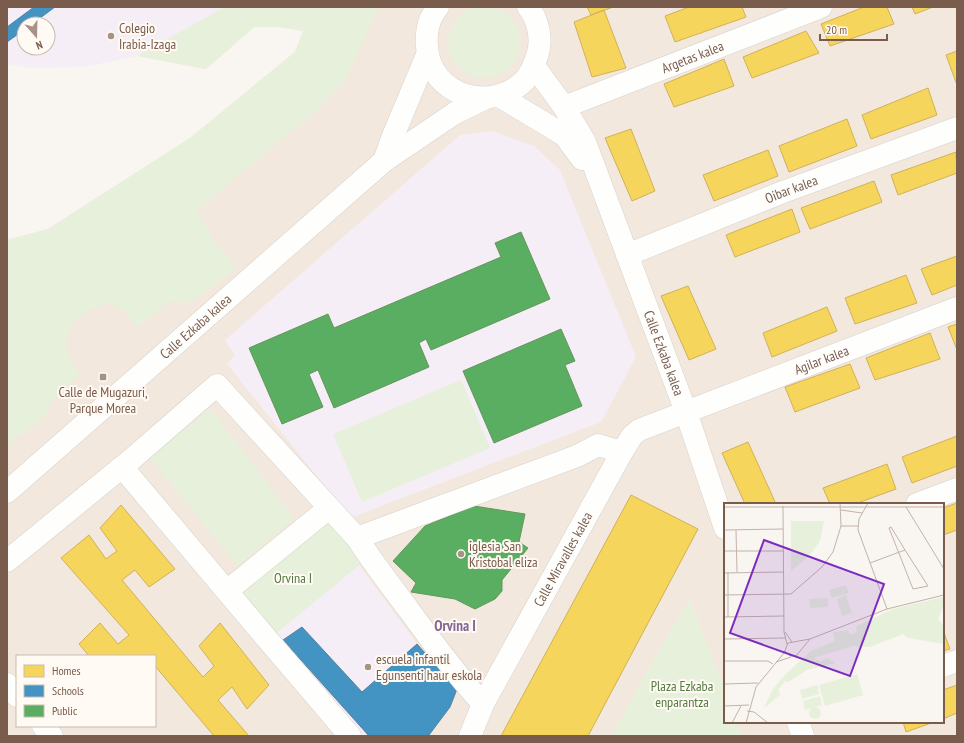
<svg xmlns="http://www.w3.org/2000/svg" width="964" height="743" font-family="'PT Sans Narrow',sans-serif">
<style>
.residential{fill:#f2e8de;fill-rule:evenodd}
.education{fill:#f6eef6;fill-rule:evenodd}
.green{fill:#e7f0db}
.homes{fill:#f6d55c;stroke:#d1b158}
.schools{fill:#4393c3;stroke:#5482a0}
.public{fill:#5aae61;stroke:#64955b}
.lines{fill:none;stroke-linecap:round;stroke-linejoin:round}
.street-casing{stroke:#d7d1cb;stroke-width:23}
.secondary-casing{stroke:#d9d2cb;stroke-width:23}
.street{stroke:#fefefd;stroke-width:22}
.secondary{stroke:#fefefd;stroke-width:22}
.poi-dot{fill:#a69286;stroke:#fffaf3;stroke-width:1.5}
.labels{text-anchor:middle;stroke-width:4;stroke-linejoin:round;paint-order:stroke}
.poi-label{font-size:14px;fill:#7a5c4d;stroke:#fffaf3;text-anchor:start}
.street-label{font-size:14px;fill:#7a5c4d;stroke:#fffaf3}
.park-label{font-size:14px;fill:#537a41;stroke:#fffaf3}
.neighbourhood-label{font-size:15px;font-weight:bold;fill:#846695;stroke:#fffaf3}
.inset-road{fill:none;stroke:#c2b3aa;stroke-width:1}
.view{fill:#7b2cbf;fill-opacity:0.15;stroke:#7b2cbf;stroke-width:2}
.inset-edge{fill:none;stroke:#7a5c4d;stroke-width:2}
</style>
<rect width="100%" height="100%" fill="#f9f5f0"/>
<path class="residential" d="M7,7H957V736H7V240L48,229L190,138L295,52L303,31L278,27H254L206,69L137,56L81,67L12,64ZM24,24H48V48H24ZM725,504H943V722H725ZM17,656H155V726H17Z"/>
<path class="education" d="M7,7H225L137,56L81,67L31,68L7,64ZM24,24H48V48H24Z
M492,131L534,146L560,170L636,357L601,422L350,518L227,364L235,355L225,340L460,135Z
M359,565L417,644L457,689L450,707L429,735L430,736H358L273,636Z"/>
<path class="green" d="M448 42a36 36 0 1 1 72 0a36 36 0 1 1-72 0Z
M225,7H379L345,80L316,111L196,211L217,245L236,268L191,303L171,301L137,327L125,311L108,303L89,310L70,325L66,345L72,363L80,374L53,399L43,418L7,446V240L48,229L190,138L295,52L303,31L278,27H254L206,69L137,56Z
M461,380L490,448L362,502L333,434Z
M211,409L294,519L238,566L149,457Z
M329,508L369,557L268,640L227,591Z
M690,598L725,690V722H737L742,736H611L644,676Z"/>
<path class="homes" d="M587,7H613L591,15Z
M689,7H742L746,17L675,42L665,16Z
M864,7H887L894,24L830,46L821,24Z
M912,7H933L915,14Z
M604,10L626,68L592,77L574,22Z
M806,31L819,53L752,78L743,57Z
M957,51V85L946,55Z
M724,59L734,86L674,107L664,84Z
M928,88L937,115L871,139L862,115Z
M847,119L857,146L789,172L779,146Z
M631,129L655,191L632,201L605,138Z
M768,150L778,176L714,201L703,175Z
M956,152L957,173L898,195L891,175Z
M874,181L882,202L810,229L801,208Z
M792,209L800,232L735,257L726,235Z
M957,256V285L932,295L921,269Z
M906,275L917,303L855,324L845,298Z
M688,286L716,349L689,360L661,296Z
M827,307L837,331L772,357L763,333Z
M957,324V350L948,327Z
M930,333L940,359L875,380L866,358Z
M850,364L860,388L795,412L785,387Z
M957,436V466L912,483L902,457Z
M748,442L776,504H745L722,453Z
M887,464L896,489L855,504H830L823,488Z
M631,495L698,529L588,736H501Z
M957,503V530L943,535V508Z
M121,505L175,569L149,587L135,570L122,580L203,677L214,666L199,646L220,623L269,685L247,709L232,687L218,700L249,736H214L155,666V656H89L79,644L100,623L118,644L129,635L61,558L89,535L106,559L117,551L100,528Z
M943,630L950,649L943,651Z
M957,685V713L943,719V690Z
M903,722H934L906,732Z"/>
<path class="schools" d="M34,7H55L32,24H24V30L7,42V27Z
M302,627L362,692L417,644L457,689L450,707L429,735L430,736H369L283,640Z"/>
<path class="public" d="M521,232L550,299L431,350L426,339L419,343L429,367L334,408L318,370L309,374L323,407L282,424L249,348L328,314L334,328L501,257L495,243Z
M561,329L575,361L565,365L582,406L494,443L463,371Z
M474,506L525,514L519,542L528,548L502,580V591L495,599L475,609L455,599L411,592L416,583L393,561L425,526Z"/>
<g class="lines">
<defs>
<g id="street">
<path id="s1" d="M564,107L821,7"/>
<path id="s2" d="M627,255L783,192L957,128"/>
<path d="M122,467L268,640L350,736"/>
<path d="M917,504L957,489"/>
<path d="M357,538C373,563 391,586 409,610C432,642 456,674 483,704"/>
<path d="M7,561L133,458L217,385L357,538L577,456L598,445L622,452"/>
<path d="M227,591L329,508"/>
<path d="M943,666L957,661"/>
<path d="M7,684L17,696"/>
<path d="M43,726L52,736"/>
<path id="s3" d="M470,736L483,704L622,452L632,436L639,430L957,308"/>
</g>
<g id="secondary">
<path d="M438,7C435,11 432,16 430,20C427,29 426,38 427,47C430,96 492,114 525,80C532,72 535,63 538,53C542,38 538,19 528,7"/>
<path id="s4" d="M534,66L564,107L585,142L686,412L725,528"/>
<path d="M499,96L564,135L582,159"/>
<path d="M384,161L393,136L427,55"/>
<path id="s5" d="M7,492L384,161L455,113L486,98"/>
<path d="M798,722L803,736"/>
</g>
</defs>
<use href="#street" class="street-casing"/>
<use href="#secondary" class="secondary-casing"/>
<use href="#street" class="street"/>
<use href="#secondary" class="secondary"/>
</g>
<g class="poi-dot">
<circle cx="111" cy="36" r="4"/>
<rect x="99" y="373" width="8" height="8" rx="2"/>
<circle cx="461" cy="554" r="4"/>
<circle cx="368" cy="667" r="4"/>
</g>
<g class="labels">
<g class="poi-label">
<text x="119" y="33">Colegio<tspan x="119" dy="16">Irabia-Izaga</tspan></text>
<text x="103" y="397" text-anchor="middle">Calle de Mugazuri,<tspan x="103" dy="16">Parque Morea</tspan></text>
<text x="469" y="551">iglesia San<tspan x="469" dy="16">Kristobal eliza</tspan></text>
<text x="376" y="664">escuela infantil<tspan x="376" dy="16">Egunsenti haur eskola</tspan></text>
</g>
<g class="street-label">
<text dy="5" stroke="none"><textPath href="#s1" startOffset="138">Argetas kalea</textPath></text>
<text dy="5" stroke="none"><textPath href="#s2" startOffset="177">Oibar kalea</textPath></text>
<text dy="5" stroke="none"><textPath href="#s5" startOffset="251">Calle Ezkaba kalea</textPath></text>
<text dy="5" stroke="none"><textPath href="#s4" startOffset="317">Calle Ezkaba kalea</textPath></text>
<text dy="5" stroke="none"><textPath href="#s3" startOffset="546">Agilar kalea</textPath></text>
<text dy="5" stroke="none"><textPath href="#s3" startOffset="200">Calle Miravalles kalea</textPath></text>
</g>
<g class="park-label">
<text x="293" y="583">Orvina I</text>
<text x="682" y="691">Plaza Ezkaba<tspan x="682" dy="16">enparantza</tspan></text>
</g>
<g class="neighbourhood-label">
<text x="455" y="631">Orvina I</text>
</g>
</g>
<g transform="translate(724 503)">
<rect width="220" height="220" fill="#f9f5f0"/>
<path d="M67,18H100L96,38L85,53L67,68ZM122,82L125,90L108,95L105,87ZM122,92L128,110L118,113L113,96ZM220,94V102L214,116L220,123V141L184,135L179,131L146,144L130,143L92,154L90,156L96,158L104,155L112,160L83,167L64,179L61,178L54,187L56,192L40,205L49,186L63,170L87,148L111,138L109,129L124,127L126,131L132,130L133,123L169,106ZM104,95V104L86,105L85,96ZM133,171L139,192L101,203L95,182ZM93,182L95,191L78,196L76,187ZM96,193L98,202L81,207L79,198ZM85 210a6 6 0 1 1 12 0a6 6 0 1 1-12 0Z" fill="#e7f0db"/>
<path class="inset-road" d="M144,0L135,16L134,27L163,106M59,3L60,129L63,141M0,4H220M182,4L220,66M117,7L138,10M117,23H134M167,24L181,47L204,83L189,86L165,25ZM0,27L59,26M12,27L13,69M0,48H60M146,60L181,47M4,69V114M0,70L60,69M0,92L67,91L98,64L109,49L117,23L116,0M0,114L60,113M61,129L68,139M0,136L61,135M61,148L66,153H72L86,136M0,158H44L49,161M52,159L67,154M0,181L34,180M0,203L25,202M23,208L30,209L44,220M8,220L17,203M22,220L32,184L60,150L64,140L86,136L163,106L220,92"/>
<path class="view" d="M40,37L160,81L126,173L6,130Z"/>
<rect width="220" height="220" class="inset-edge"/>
</g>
<rect width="964" height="743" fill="none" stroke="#7a5c4d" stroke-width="16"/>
<rect x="16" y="655" width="140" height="72" fill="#fffaf3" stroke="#cabbb1"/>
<rect x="24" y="665" width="20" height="12" fill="#f6d55c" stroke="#cabbb1"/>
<text x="52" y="675" font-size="12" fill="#7a5c4d">Homes</text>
<rect x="24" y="685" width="20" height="12" fill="#4393c3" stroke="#cabbb1"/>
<text x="52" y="695" font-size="12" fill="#7a5c4d">Schools</text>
<rect x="24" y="705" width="20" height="12" fill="#5aae61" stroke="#cabbb1"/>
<text x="52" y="715" font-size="12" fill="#7a5c4d">Public</text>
<g transform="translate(36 36) rotate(160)"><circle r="19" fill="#fffaf3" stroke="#cabbb1"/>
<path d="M0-3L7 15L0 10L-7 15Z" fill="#a69286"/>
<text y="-6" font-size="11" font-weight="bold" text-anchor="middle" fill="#7a5c4d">N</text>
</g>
<path d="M820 34v6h67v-6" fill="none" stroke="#7a5c4d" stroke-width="2"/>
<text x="826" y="34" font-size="12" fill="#7a5c4d" stroke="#fffaf3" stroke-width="3" paint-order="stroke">20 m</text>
</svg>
